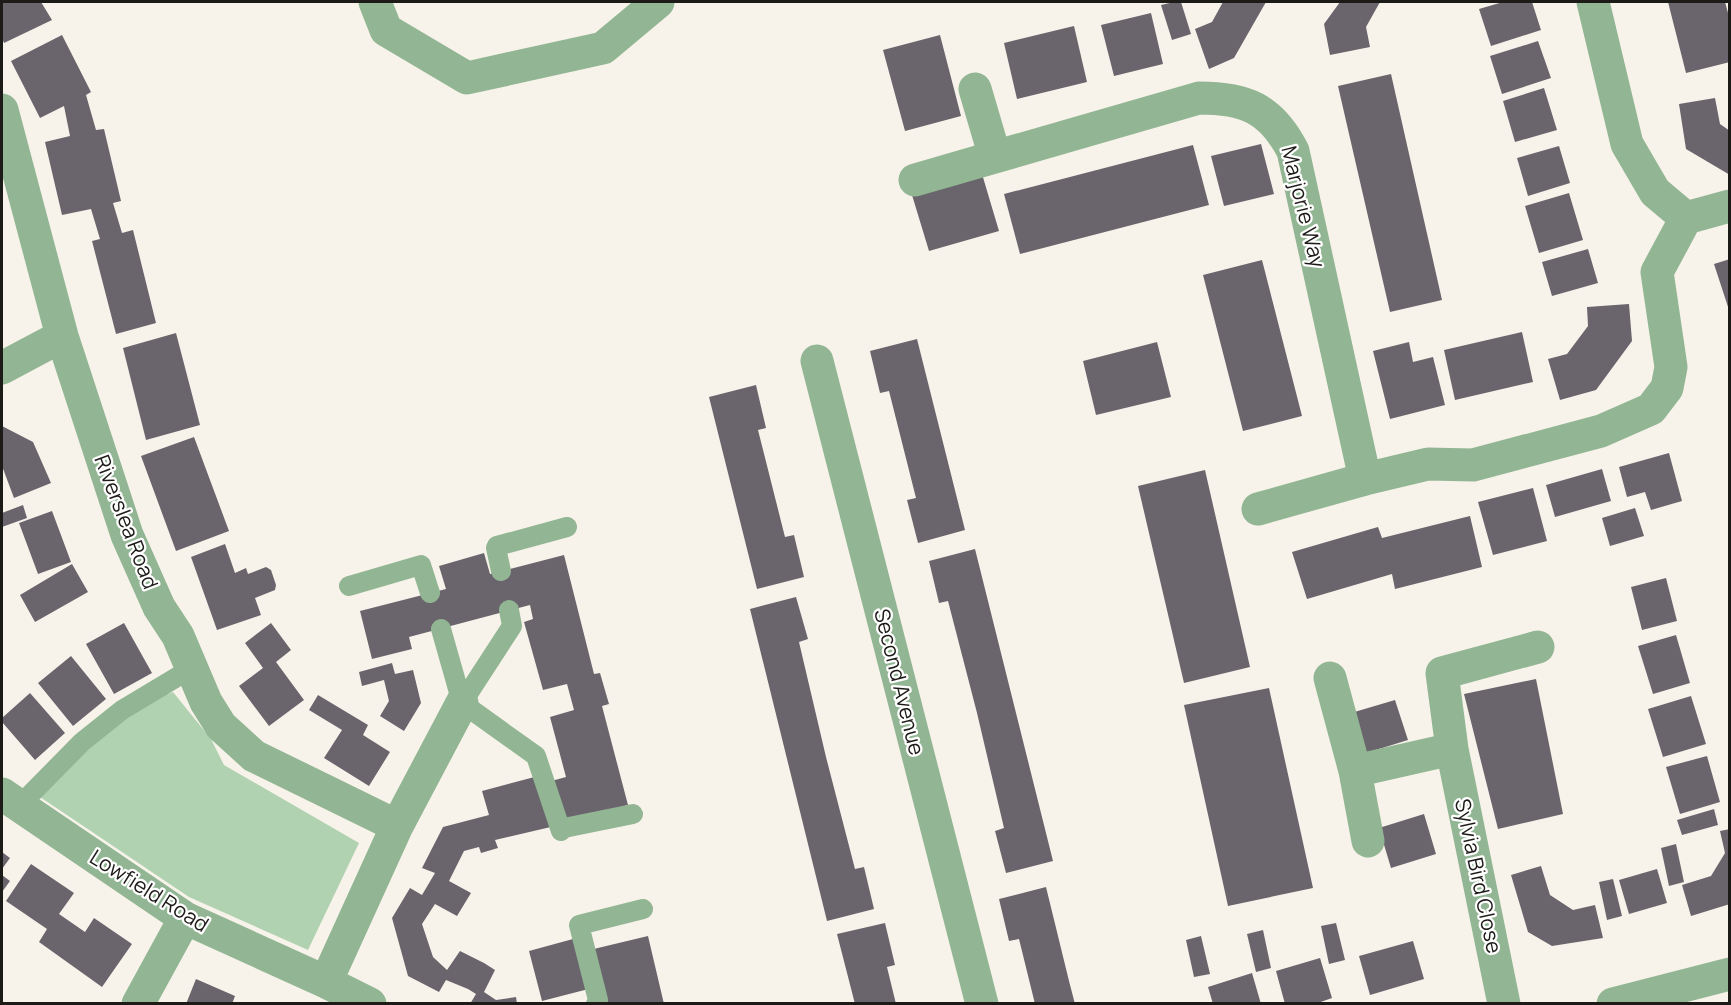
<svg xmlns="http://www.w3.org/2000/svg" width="1731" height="1005" font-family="Manrope,sans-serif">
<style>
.green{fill:#b1d2b0}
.building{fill:#6a656d}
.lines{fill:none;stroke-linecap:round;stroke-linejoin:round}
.lane{stroke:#92b694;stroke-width:20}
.street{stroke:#92b694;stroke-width:33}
.labels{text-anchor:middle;stroke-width:4.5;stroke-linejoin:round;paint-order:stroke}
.street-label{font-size:21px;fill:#1d1b18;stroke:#fff}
</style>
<rect width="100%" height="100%" fill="#f8f3ea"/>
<path class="green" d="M173,692L211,739L224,765L359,843L308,950L189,897L40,797L88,747L140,704Z"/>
<path class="building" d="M2,2H41L52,20L4,43L2,38Z
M1174,2H1181L1191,34L1172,40L1161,5Z
M1223,2H1266L1234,58L1209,69L1195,29L1212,22Z
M1340,2H1380L1366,27L1370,47L1330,55L1324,24Z
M1503,2H1532L1541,30L1491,46L1479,9Z
M1668,2H1725L1730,20V62L1686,73Z
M1151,13L1163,64L1114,76L1101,25Z
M1074,26L1087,82L1017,99L1004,43Z
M62,35L91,92L86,95L96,130L104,129L121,201L113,203L122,233L133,230L156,323L116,334L92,241L100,239L91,209L62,215L45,142L70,136L64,106L40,118L11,61Z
M940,35L961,116L905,131L883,50Z
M1538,41L1551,78L1502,94L1490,56Z
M1391,74L1442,300L1390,312L1338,86Z
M1544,88L1557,130L1515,142L1503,101Z
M1715,98L1720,124L1730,131V175L1686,149L1679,104Z
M1261,144L1274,194L1224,206L1211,156Z
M1193,145L1209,205L1020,254L1004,194Z
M1559,146L1570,183L1528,196L1517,158Z
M982,174L999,231L929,251L912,195Z
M1569,193L1583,240L1539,253L1525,206Z
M1588,249L1598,283L1552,296L1542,262Z
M1730,259V310H1729L1714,264Z
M1262,260L1302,416L1243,431L1203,275Z
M1629,304L1632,341L1596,390L1560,400L1548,359L1567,354L1588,326L1587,307Z
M1522,332L1533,382L1455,400L1444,350Z
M176,333L200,425L146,440L123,348Z
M917,339L965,530L918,543L907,500L916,498L889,391L880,393L870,351Z
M1157,342L1171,397L1096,415L1083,361Z
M1409,342L1413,362L1433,357L1445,405L1390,419L1373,351Z
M756,385L766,428L758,430L785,537L794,535L804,577L757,589L709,397Z
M2,426L33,442L51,483L14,498L2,466Z
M194,437L229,531L176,551L141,456Z
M1669,453L1682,501L1651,510L1645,492L1627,497L1619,467Z
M1602,469L1611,501L1555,517L1546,485Z
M1205,470L1250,667L1184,683L1138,486Z
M1533,488L1547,541L1493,555L1478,502Z
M23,505L27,518L2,527V513Z
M1635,508L1644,536L1610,546L1602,518Z
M52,511L71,562L38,574L19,523Z
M1470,516L1482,567L1395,589L1392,574L1307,599L1292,552L1378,527L1382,538Z
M225,544L235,573L246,568L248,574L266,567L271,570L276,585L275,590L255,598L261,615L217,630L191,557Z
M975,549L1053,861L1006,873L995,831L1004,828L977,713L948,601L939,603L929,561Z
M484,553L490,574L564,555L594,674L600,673L609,704L602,706L628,805L555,826L495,840L498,848L481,853L479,847L464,851L449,881L471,893L457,916L435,904L422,924L433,957L447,970L460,951L484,963L495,970L484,992L496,1000L516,997L517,1004H470L476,994L468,989L446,980L439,992L408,976L392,918L410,888L422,895L435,873L422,868L443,827L489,815L482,791L542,775L544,783L566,777L550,717L574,710L567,684L543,690L524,622L533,619L530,605L409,637L412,649L372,659L360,611L446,589L439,566Z
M72,564L88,592L35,622L20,595Z
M1666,578L1677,621L1642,630L1631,587Z
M796,597L808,639L799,642L826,757L855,869L864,867L874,909L827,921L750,609Z
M124,623L152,673L114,694L86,644Z
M271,623L291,650L276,662L304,700L269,726L239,686L263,668L245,643Z
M1676,635L1690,683L1653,694L1638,646Z
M71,656L106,699L73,726L38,683Z
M392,663L395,674L413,670L421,703L404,731L380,716L389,701L384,680L362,686L359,672Z
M1536,679L1563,814L1498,829L1464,694Z
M1269,688L1313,888L1228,906L1184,705Z
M30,693L65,733L35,760L2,722V718Z
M318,695L368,725L363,735L390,752L369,786L324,758L342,730L309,710Z
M1691,696L1706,744L1663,757L1648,709Z
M1395,700L1408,740L1363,754L1351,713Z
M1707,756L1720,802L1680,814L1666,767Z
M1714,809L1718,825L1682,835L1677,820Z
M1424,814L1436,854L1391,868L1379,828Z
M1730,829V904L1691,916L1682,885L1711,876L1725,853L1720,831Z
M1676,844L1684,882L1669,886L1661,848Z
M2,852L10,858L2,869Z
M31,864L74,893L59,914L85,932L94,918L132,944L102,987L39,942L47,929L6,901Z
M1541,866L1550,895L1573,910L1595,905L1603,938L1552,946L1528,932L1511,875Z
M1657,869L1667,903L1629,914L1619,880Z
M2,875L10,881L2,892Z
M1613,879L1622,916L1607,920L1599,882Z
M1046,887L1069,981L1075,1004H1035L1019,939L1009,941L999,899Z
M885,923L895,965L887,967L896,1004H855L837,934Z
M1336,923L1345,960L1329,964L1321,926Z
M1263,930L1271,968L1256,972L1247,934Z
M648,936L664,1004H608L604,985L542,1001L529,951L573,939L577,953Z
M1201,936L1210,974L1194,977L1186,940Z
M1413,941L1424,979L1370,995L1359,956Z
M1320,958L1332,998L1315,1004H1285L1276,971Z
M1252,973L1261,1004H1213L1208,987Z
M196,979L235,996L232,1004H186Z"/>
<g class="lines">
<path class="lane" d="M501,571L496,548L497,546L567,527
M349,586L421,565L430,593
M441,629L462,703L536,756L561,831L564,828L633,814
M462,703L512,626L509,610
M18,807L82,742L122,710L192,668
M596,1004L598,1000L579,925L643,909"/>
<path class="street" d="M375,2L386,30L467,78L603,48L658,2
M1593,2L1627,144L1655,192L1686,218L1730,206
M975,89L995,157
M2,110L62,336L127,535L159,607L178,636L206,702L221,726L254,756L397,826
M915,180L1199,98C1245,98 1271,108 1293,151L1365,479L1428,464L1473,465L1601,431L1651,409L1667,388L1671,367L1657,272L1686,218
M817,361L982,1004
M2,368L62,336
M1258,509L1365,479
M1330,678L1355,771L1452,749L1442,673L1538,647
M1452,749L1504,1004
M1355,771L1368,841
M2,794L185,918L326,982L370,1004
M326,982L397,826L462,703
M138,1004L185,918
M1613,1004L1730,974"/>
</g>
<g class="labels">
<g class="street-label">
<text transform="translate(1303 207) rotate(76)" y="7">Marjorie Way</text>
<text transform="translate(126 522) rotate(69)" y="7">Riverslea Road</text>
<text transform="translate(899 682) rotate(76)" y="7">Second Avenue</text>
<text transform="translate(1478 876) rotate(78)" y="7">Sylvia Bird Close</text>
<text transform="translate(149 891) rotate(32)" y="7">Lowfield Road</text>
</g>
</g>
<rect width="1731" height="1005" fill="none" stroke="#1d1b18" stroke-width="6"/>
</svg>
